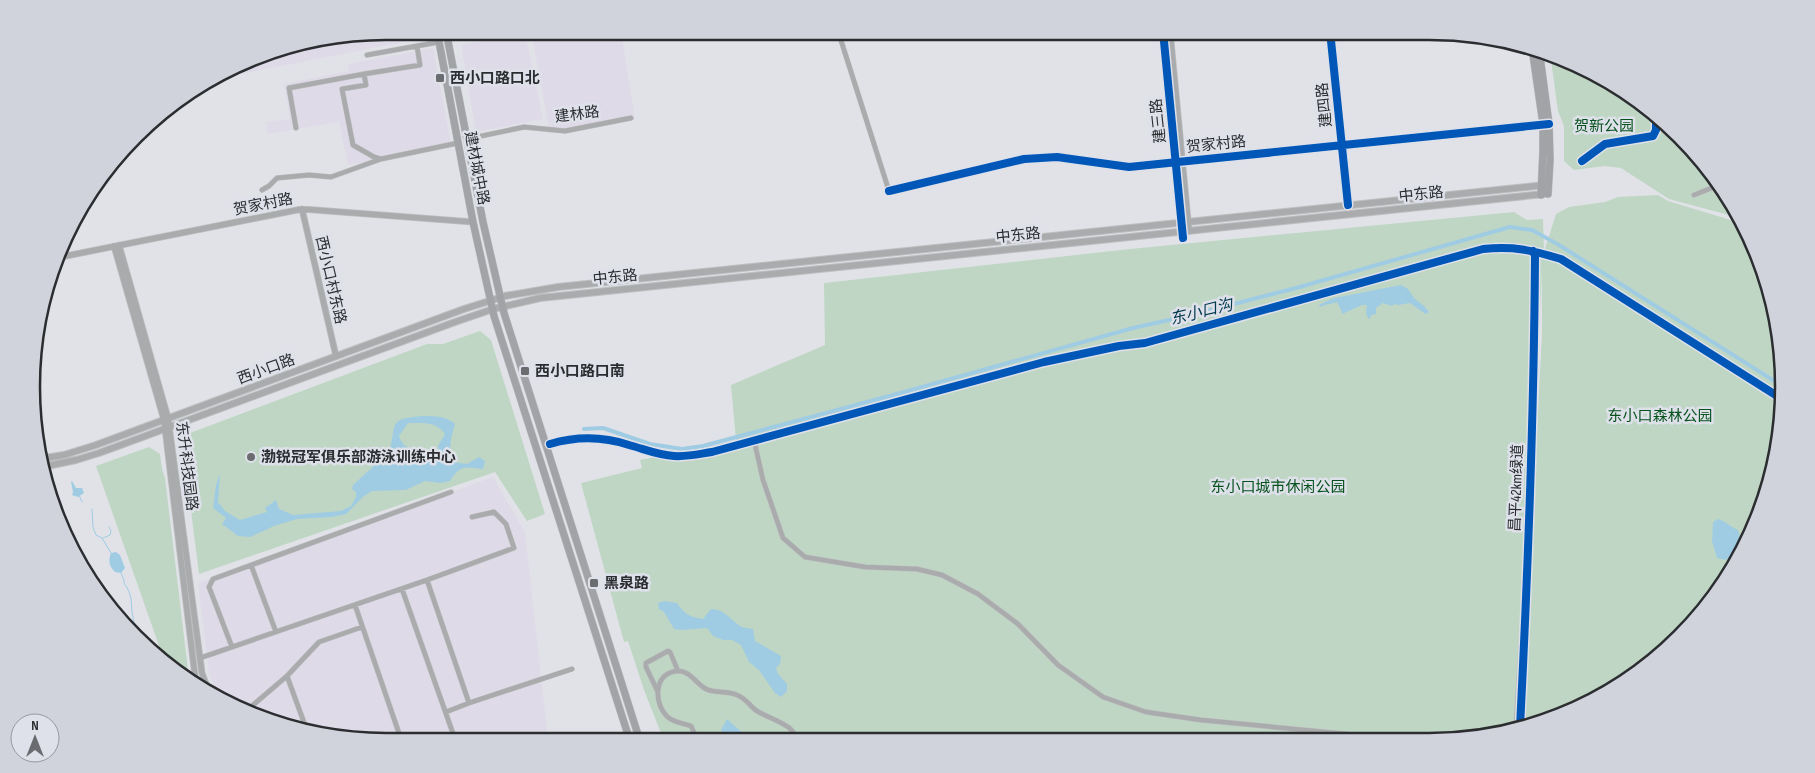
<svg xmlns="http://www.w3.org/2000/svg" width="1815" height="773" font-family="'Sofia Sans Condensed','Noto Sans SC',sans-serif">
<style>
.industrial{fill:#dfdae7}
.green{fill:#bfd6c4}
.water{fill:#9fcce3;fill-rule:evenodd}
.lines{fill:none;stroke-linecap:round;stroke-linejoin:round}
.stream{stroke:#9fcce3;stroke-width:1}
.canal{stroke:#9fcce3;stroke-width:4}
.minor-casing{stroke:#bdbfc2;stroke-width:5.5}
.tertiary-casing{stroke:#bdbfc2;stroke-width:7}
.secondary-casing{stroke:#bdbfc2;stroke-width:8}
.primary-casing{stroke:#bdbfc2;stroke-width:8}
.minor{stroke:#aaabac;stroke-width:4.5}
.tertiary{stroke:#aaabac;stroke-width:5.5}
.secondary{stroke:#aaabac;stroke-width:6}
.primary{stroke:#a2a3a6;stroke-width:7}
.cycleway-casing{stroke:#dee1ea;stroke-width:11}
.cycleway{stroke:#0057b8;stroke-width:8}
.poi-dot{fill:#6b6c70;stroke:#dee1ea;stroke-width:2}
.labels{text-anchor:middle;stroke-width:5;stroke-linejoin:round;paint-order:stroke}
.poi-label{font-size:15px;font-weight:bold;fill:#2b2d30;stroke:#dee1ea;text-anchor:start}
.street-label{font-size:15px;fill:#2b2d30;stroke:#dee1ea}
.park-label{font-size:15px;fill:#06521d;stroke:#dee1ea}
.water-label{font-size:16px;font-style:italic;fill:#00384d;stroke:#dee1ea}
.rim{fill:none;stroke:#2b2d30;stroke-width:2.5}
</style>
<rect width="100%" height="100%" fill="#e1e2e7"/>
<path class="industrial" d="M386,31H422L423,38L206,81L272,50Z
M531,31H621L635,120L550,134Z
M525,33L543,119L476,132L461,45Z
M433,48L451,143L390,158L348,165L339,122L268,134L266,122L290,119L284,84L349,71L348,64Z
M493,477L525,532L548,741L386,742L272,723L218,698L209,673L198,583Z"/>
<path class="green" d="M1550,53L1606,79L1663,120L1711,170L1740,218L1669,199L1621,168L1605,166L1574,170L1564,161V126L1558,111Z
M1658,195L1668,201L1744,224L1747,230L1772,295L1783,364L1781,433L1765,501L1724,584L1645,668L1565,715L1522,726L1542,333V270L1519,727L1475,739L668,741L662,736L644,690L628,641L624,642L581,483L642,468L640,460L701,449L736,440L731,385L825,345L824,283L1130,249L1514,212L1527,220L1543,219L1544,252L1556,214L1569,207L1605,202L1618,197Z
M480,331L491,340L545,514L527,521L495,472L199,574L183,447L190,433L427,344H443Z
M149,447L160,454L162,469L165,478L188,670L191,681L165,663L96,466Z"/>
<path class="water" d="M1401,285L1408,289L1414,298L1424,306L1429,312L1426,314L1424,313L1410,303L1398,305L1395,304L1392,306L1383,303L1376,308V314L1371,315L1370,319L1368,318L1366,313L1367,305H1362L1342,314V312L1337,302C1331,304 1326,304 1320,307L1319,305L1334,298Z
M424,416C436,416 446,416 455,424C451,438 448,448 452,462L467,464L479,457L485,461L483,469C464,467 461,464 450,481L441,483L425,481L406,490L372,491L364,496L346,514L332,517L297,519L274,526L250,537L238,536L222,524L226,518L213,508L216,485L220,474L218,502L225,511L240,520L267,512L265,508L276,500L279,509L293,515L341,511L351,506L356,497V492L352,489L353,485L378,462L383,464L387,462L389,454L387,451L390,450C397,421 388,419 424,416ZM408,423C423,423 436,421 445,434L438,446L439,453L432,457C417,449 405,453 399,436Z
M72,481L76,488H82L84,493L78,497L72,495L73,492L71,482Z
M1718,519C1726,521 1730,527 1738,530L1740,537L1734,555L1725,560L1717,558L1712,541L1713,522Z
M116,552L120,555L125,568L121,573L115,572C109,566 108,561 111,553Z
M664,601L677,603C684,614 690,617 703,619L711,609C724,609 730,619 740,626C743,628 749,628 753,629L755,641L781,656L780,664L776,668L778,674L787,684V691L781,697L775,693L759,670L749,662L741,645L732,640H723L713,636L707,628L681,630L674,629L664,612L659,609L658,603Z
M727,719L745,735L754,734L758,741H730L721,730Z"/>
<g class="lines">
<path class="stream" d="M79,495L82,502
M92,509L93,527L96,535L102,538L111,553
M103,538L110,535L111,531L109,527
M121,573L124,580V583C134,597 130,603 133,618C134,623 136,628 138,633"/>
<path class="canal" d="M584,429L603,428L650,444L682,449L703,446L897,394L1133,328L1187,316L1296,288L1510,227L1532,230L1559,245L1782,386"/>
<defs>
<path id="minor" d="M838,31L889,191L1024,159L1057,157L1129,167L1546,124
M1330,31L1348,205
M367,55L439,42
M364,74L420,65L417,46
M296,128L289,88L364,74L366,85L342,89L353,145L374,157L381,159
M467,139L524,127L565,131L631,118
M262,190L269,186L277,178L309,175L331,177L381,159L458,143
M1694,195L1719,185
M754,440L763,480L783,538L805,557L865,567L917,569L942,575L978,594L1018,624L1058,665L1103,697L1146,712L1201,720L1346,734L1365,739
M550,444C577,436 602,436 629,445C644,449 658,455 674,456C687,457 699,454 712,452L1044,362L1119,346L1145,343L1483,249C1514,246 1531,250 1561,259L1782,399
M251,565L276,632
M427,580L469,703
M402,589L456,742
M355,605L402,742
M232,647L209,587L213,579L451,492
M200,658L427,580L514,548L506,524L494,512L472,517
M657,690L646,667V663L668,651L670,652L678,671
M246,711L287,676
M446,712L469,703L572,669
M306,728L287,676L319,642L362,627
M1516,728L1522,629
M698,741L691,726C683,723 676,723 669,718C653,705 653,673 677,671C690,670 696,684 706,689C716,694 729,690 739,696C746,699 751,707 757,711C767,717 778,720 788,727C793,730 795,737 801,741"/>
<path id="tertiary" d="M1163,31L1182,231
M1170,31L1189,231
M302,209L336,356
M119,245L168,418L202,673L210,695
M114,246L164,420L195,676L199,687
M61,257L302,209L473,222"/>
<path id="secondary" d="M39,459L64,455L96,445L464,309L505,296L558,287L1545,185
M42,467L76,460L99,453L455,322L493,309L540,298L1544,194"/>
<path id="primary" d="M437,31L473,222L494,316L630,741
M446,31L483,222L504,313L640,741
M1532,48L1543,124V151L1541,195
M1539,49L1549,124L1550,160L1548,194"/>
</defs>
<use href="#minor" class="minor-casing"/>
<use href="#tertiary" class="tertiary-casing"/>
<use href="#secondary" class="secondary-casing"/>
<use href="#primary" class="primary-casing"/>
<use href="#minor" class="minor"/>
<use href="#tertiary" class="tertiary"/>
<use href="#secondary" class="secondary"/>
<use href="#primary" class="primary"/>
<defs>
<path id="cycleway" d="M1163,31L1183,238
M1330,31L1348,205
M1582,161L1605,144L1653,136L1656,130V114
M889,191L1024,159L1057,157L1129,167L1549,124
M550,444C577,436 602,436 629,445C644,449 658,455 674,456C687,457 699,454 712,452L1044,362L1119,346L1145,343L1483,249C1514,246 1531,250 1561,259L1782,399
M1520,727C1528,570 1534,413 1535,256L1533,251"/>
</defs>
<use href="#cycleway" class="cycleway-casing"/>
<use href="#cycleway" class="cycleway"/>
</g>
<g class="poi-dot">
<rect x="435" y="73" width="10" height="10" rx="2.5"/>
<rect x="520" y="366" width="10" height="10" rx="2.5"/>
<circle cx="251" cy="457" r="5"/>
<rect x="589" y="578" width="10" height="10" rx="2.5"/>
</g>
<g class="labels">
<g class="poi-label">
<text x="450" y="83">西小口路口北</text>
<text x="535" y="376">西小口路口南</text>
<text x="261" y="462">渤锐冠军俱乐部游泳训练中心</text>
<text x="604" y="588">黑泉路</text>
</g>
<g class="street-label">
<text transform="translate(1324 105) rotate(-96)" y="5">建四路</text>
<text transform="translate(577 114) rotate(-7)" y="5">建林路</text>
<text transform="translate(1158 121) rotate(-96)" y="5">建三路</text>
<text transform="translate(1216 144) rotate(-6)" y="5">贺家村路</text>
<text transform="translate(477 168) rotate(79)" y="5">建材城中路</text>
<text transform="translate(1421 194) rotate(-6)" y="5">中东路</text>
<text transform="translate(263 204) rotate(-11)" y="5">贺家村路</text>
<text transform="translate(1018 235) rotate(-6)" y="5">中东路</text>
<text transform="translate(615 277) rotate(-6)" y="5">中东路</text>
<text transform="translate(331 280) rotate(77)" y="5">西小口村东路</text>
<text transform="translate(266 369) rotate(-20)" y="5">西小口路</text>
<text transform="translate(187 466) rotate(83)" y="5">东升科技园路</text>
<text transform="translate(1516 488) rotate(-88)" y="5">昌平42km绿道</text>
</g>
<g class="park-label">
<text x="1604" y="131">贺新公园</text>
<text x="1660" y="421">东小口森林公园</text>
<text x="1278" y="492">东小口城市休闲公园</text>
</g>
<g class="water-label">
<text transform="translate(1201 311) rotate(-14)" y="6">东小口沟</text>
</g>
</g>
<path d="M0 0H1815V773H0ZM386 40H1429A346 346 0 0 1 1775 386V387A346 346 0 0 1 1429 733H386A346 346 0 0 1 40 387V386A346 346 0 0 1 386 40Z" fill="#d0d3db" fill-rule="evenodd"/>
<path class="rim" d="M386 40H1429A346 346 0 0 1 1775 386V387A346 346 0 0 1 1429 733H386A346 346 0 0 1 40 387V386A346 346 0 0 1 386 40Z"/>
<g transform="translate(35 738)"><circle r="24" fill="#dee1ea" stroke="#9699a0"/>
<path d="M0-4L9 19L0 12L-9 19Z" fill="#6b6c70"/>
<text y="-8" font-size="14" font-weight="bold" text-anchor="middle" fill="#2b2d30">N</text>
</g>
</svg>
